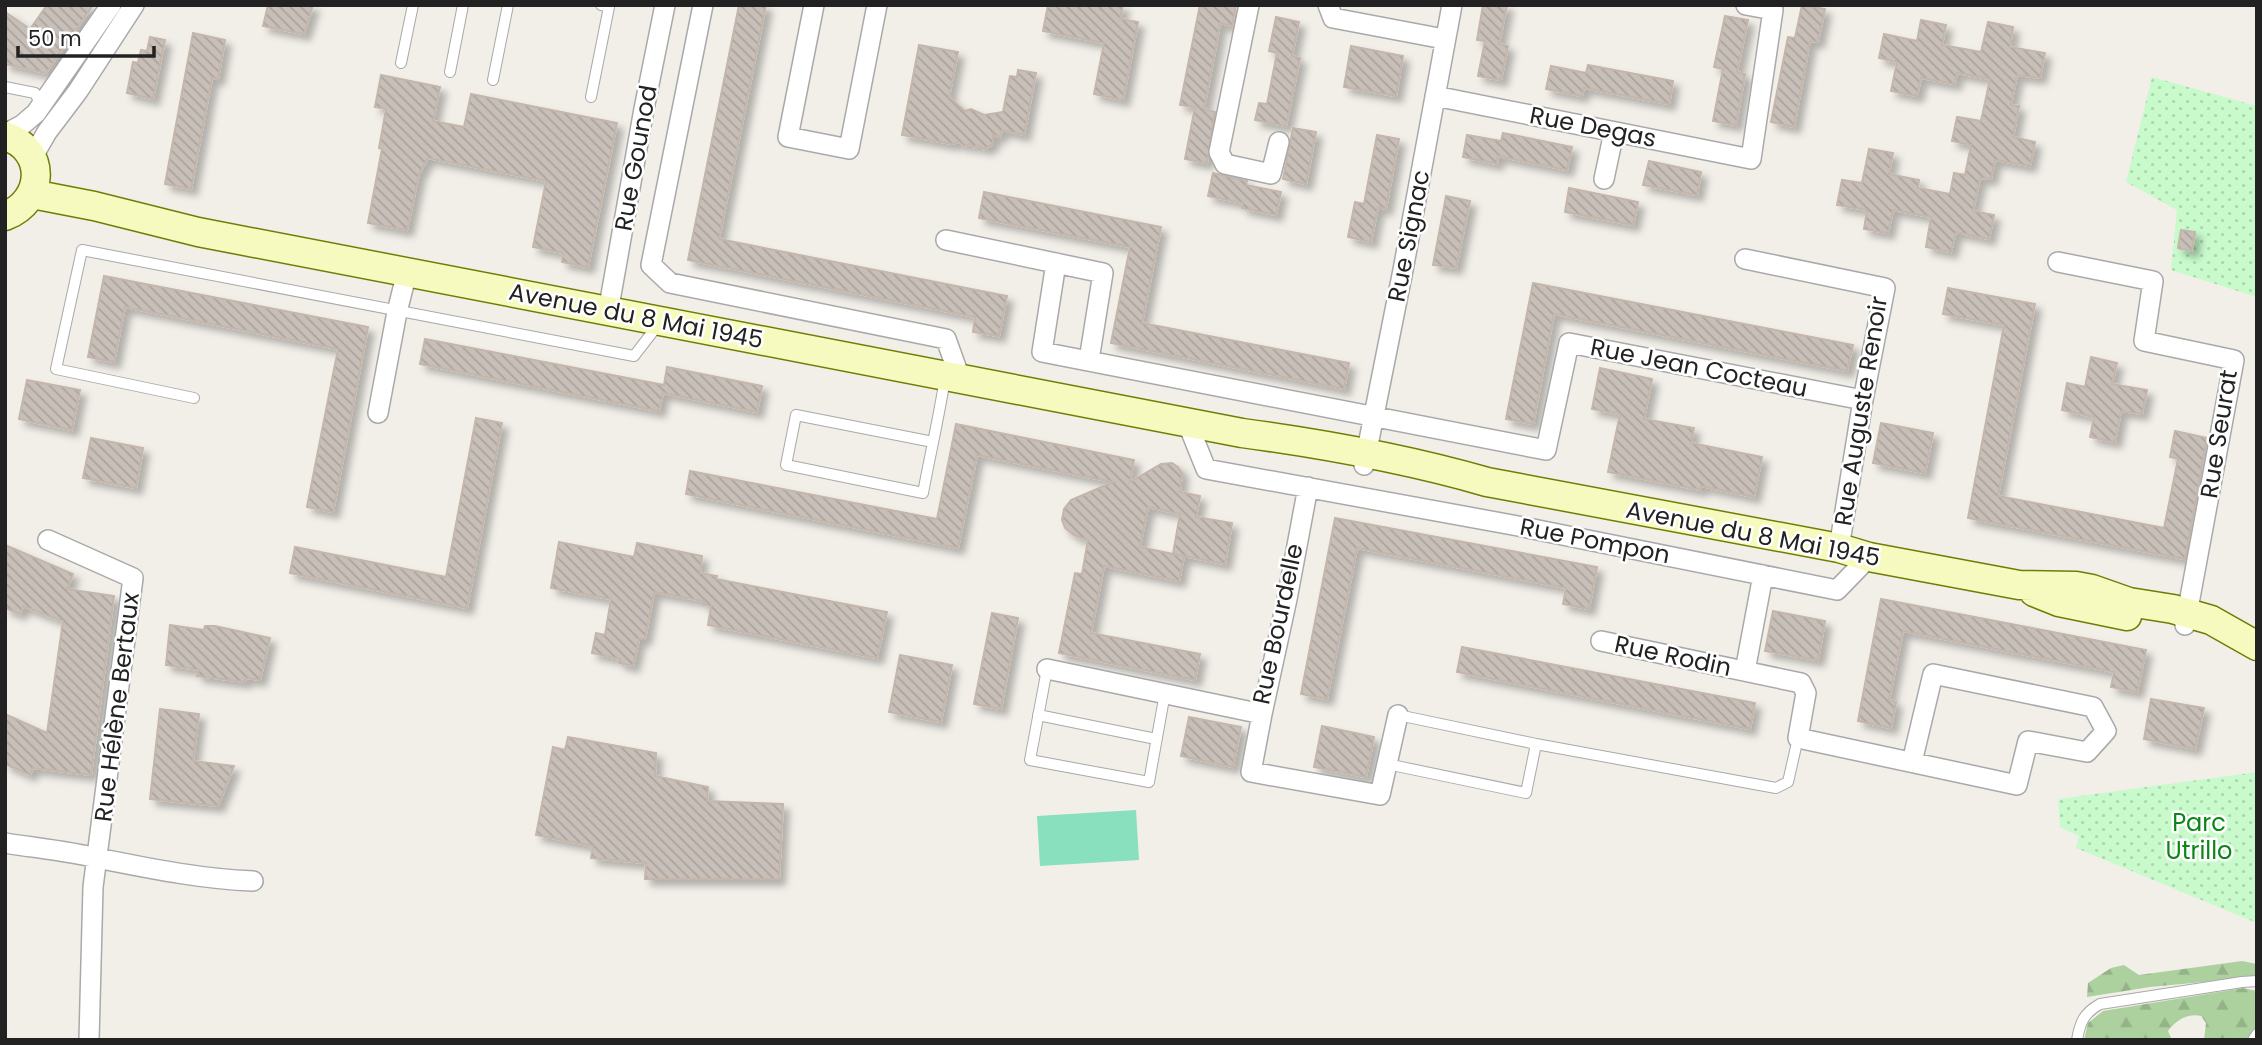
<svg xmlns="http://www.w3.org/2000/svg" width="2262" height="1045" font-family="Poppins,sans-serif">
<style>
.forest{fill:url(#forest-firs)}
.park{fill:url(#park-dots)}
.pitch{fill:#88e0be}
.building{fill:url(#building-back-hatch);stroke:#c4b6ab;stroke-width:2;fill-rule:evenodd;filter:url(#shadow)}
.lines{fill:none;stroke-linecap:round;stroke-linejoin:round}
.lane-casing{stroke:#a9a9a9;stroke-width:12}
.street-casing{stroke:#a9a9a9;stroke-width:22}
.secondary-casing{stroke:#707d05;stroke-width:31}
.lane{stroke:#fff;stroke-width:10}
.street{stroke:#fff;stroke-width:19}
.secondary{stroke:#f7fabf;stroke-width:28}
.labels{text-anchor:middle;stroke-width:5;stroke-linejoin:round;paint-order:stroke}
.street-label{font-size:24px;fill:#222;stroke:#fff}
.park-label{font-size:24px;fill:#0c8416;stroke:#fff}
</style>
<defs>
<pattern id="forest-firs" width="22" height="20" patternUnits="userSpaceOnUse" patternTransform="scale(1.75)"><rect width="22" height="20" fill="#add19e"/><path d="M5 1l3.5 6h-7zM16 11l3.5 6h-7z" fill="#95b388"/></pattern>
<pattern id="park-dots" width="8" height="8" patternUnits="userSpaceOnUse" patternTransform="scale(1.75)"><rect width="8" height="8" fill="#c8facc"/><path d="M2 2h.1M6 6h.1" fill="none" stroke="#acd6af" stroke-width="1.8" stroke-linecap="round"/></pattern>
<pattern id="building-back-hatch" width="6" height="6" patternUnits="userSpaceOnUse" patternTransform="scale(1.75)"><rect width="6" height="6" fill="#c7bfb8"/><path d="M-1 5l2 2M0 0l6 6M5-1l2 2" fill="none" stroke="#aba49e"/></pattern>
<filter id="shadow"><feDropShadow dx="6" dy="6" stdDeviation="3.5" flood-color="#0004"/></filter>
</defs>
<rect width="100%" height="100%" fill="#f2efe9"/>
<path class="forest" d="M2242,961L2257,964V977L2150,987L2087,997L2088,983L2111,968L2124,965L2139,975Z
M2243,988L2257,991V1026L2247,1040H2204L2206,1023L2201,1016C2188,1013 2176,1020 2168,1031L2171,1038L2169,1040H2084L2088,1023L2103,1011Z"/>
<path class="park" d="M2152,77L2257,106V297L2171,270L2177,210L2126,182Z
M2257,772V923L2076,848L2079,836L2060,827L2058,799Z"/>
<path class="pitch" d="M1136,810L1139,860L1040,866L1037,816Z"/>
<path class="building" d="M47,5H93L46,73L5,64V12L30,29Z
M268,5H313L304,34L263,26Z
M739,5H766L719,239L1007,296L999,336L973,332L975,317L688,260Z
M1048,5H1123L1120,19L1138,22L1123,100L1094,94L1104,43L1043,31Z
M1200,5H1236L1232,26L1220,23L1217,41L1204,109L1215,112L1207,163L1185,159L1195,107L1180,105Z
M1483,5H1507L1499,44L1508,46L1501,80L1478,76L1485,41L1477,40Z
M1802,5L1825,9L1818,42L1810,41L1794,127L1771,122L1788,37L1795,38Z
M1725,16L1748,20L1737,72L1745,74L1736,125L1713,121L1723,69L1714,67Z
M1276,17L1299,22L1292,56L1300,58L1286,126L1255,120L1259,103L1267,104L1277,53L1269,51Z
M1921,20L1946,25L1942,45L1981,52L1988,22L2013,27L2010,47L2045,53L2040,78L2017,75L2011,105L2019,106L2013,137L2035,142L2030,166L1995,160L1991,179L1980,178L1973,211L1994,215L1989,239L1956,232L1951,252L1926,247L1931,217L1893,210L1888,233L1864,229L1867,210L1837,205L1842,180L1862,183L1869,149L1893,153L1889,174L1919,180L1918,188L1950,194L1954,173L1965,175L1971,145L1952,141L1957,117L1981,121L1990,79L1957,73L1955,84L1921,78L1917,96L1891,91L1897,62L1879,58L1884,34L1917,41Z
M193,33L225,40L218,79L212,78L191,189L165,184Z
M150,37L165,40L153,99L127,93L133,62L138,63L141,50L147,51Z
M919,45L958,52L949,97L965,111L971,109L984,115L1003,112L1010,76L1017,77L1018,70L1036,73L1024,135L1002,130L1000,137L993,135V144L984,149L978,145L974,147L970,144L964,146L959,142L952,144L902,135Z
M1351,46L1403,56L1396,96L1344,87Z
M1588,65L1673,81L1669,104L1584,88L1582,96L1546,89L1551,66L1586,73Z
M381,75L440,87L433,121L464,127L471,94L617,123L588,267L562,262L563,253L533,247L546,181L428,158L419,174L407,230L368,223L382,149L379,148L386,109L375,107Z
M1293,128L1316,132L1306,184L1283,179Z
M1503,133L1572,147L1567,170L1498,156L1497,164L1463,157L1467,135L1501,141Z
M1377,135L1399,139L1386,209L1378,207L1371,242L1348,237L1355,202L1364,204Z
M1649,161L1701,172L1697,195L1643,185Z
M1213,173L1247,181L1246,185L1281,192L1276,215L1242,208L1243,203L1208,196Z
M1569,188L1638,202L1633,225L1565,212Z
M984,192L1161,227L1142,323L1349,363L1344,389L1111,343L1130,247L979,218Z
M1446,196L1470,201L1456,268L1433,265Z
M2181,230L2195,232L2192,251L2178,248Z
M104,276L368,327L333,512L307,507L338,349L125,307L114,362L88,357Z
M1533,283L1853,345L1847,371L1554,314L1533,424L1506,419Z
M1948,288L2035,304L1998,496L2164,528L2178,459L2170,457L2175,431L2207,438L2185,559L1968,518L2004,325L1943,314Z
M425,339L664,385L667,367L762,386L757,412L663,393L659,411L420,364Z
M2091,357L2117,363L2112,384L2147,390L2142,414L2121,411L2115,442L2090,437L2094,417L2062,410L2067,383L2085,387Z
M1600,368L1652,379L1644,419L1694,428L1691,443L1762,457L1754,497L1701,486V490L1608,472L1620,414L1592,409Z
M27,380L80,390L72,430L19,419Z
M476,418L502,423L467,608L290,573L295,547L446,577Z
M1881,423L1933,433L1925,473L1873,463Z
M956,424L1134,460L1130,482L1161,464L1172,463L1178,467L1182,473L1180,492L1200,496L1196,517L1232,523L1225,564L1173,554L1184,556L1179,581L1104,566L1091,633L1200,654L1195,680L1059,653L1075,573L1082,574L1088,540L1074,535L1065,528L1062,520L1064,509L1071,500L1113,482L977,455L958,548L686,494L690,471L937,519ZM1148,507L1180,514L1173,554L1140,547Z
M91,438L143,448L136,488L83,478Z
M1335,518L1597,567L1589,609L1563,604L1566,588L1357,548L1327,699L1301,694Z
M559,542L634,557L637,543L702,556L700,573L717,576L716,579L887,612L877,658L708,625L711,606L704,605V601L654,592L645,639H639L633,666L619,663L620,659L592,653L596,633L605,635L611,599L551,588Z
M5,545L73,574L67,589L114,596L91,775L33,768L30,775L5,764V714L47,733L63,621L23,606L20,614L5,608Z
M1881,599L2146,650L2137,692L2111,687L2114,672L1903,631L1889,700L1896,702L1891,728L1858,721Z
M1773,611L1825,621L1818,660L1765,651Z
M992,613L1018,618L1001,709L974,704Z
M170,625L204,630L205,626H215L270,638L260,680L246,678L245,682L197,676L199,670L166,665Z
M1462,647L1755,703L1750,729L1457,672Z
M900,655L952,665L941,722L889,712Z
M2151,699L2204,708L2195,749L2144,739Z
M160,709L199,714L193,761L234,766L218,806L150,799Z
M1189,717L1241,727L1233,767L1181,756Z
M1322,726L1374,737L1366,777L1314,767Z
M568,737L656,753L655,776L708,787L707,801L783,804L779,879H645L646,863L591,858L593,846L536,835L553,747L565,750Z"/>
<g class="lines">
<defs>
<path id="lane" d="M401,63L413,5
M450,72L463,5
M493,80L508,5
M5,87L35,93L41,105
M591,97L609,7L601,5
M194,398L56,369L82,250L634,356L658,325
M933,442L796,415L786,465L923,493C930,455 939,417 945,378
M1047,669L1030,760L1149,782L1165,693
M1038,715L1156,739
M1398,715L1536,744L1776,788L1788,782L1798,738
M1387,764L1526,793L1536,744
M2077,1040C2080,1022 2084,1013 2100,1004L2242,982L2257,981
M2253,1040L2257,1034"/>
<path id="street" d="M703,5L651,265L670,283L946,339L960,378
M814,5L788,137L849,149L877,5
M1249,5L1219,152L1225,164L1271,174L1279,142
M1328,5L1333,18L1444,39
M1435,96L1751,159L1773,10L1746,5
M5,134L22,125L36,113L111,5
M32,158L47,132L78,91L134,5
M1604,179L1614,132
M946,240L1103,273L1089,360
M1745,259L1885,288L1863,400L1839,548
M2058,262L2153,281L2144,341L2234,360L2185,625
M1056,263L1042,352L1546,450L1569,343L1863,400
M608,312L644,109L665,5
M378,413L397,312L407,272
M1187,422L1206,469L1518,526L1837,590L1869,557
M1364,465L1403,270L1452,5
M48,540L133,578L93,887L89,1040
M1601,641L1801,683L1806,693L1798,738L2017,785L2028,741L2087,752L2106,731L2093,707L1933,674L1912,762
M1047,669L1262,714L1287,599L1308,487
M1745,671L1763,575
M1262,714L1251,772L1380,795L1398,715
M5,843C36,848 67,851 97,858C148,868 200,879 253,881"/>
<path id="secondary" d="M5,136C47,149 45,201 5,216
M32,194L94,206L198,232L1242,433C1324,444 1407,459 1487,482L1839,548L1869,557L2019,585L2076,586L2092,589L2129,602L2173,609L2211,620L2257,646
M2034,592L2059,602L2127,616"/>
</defs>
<use href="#lane" class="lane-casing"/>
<use href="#street" class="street-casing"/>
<use href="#secondary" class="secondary-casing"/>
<use href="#lane" class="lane"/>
<use href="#street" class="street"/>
<use href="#secondary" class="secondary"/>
</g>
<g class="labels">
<g class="street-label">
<text transform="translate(1593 127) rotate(11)" y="8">Rue Degas</text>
<text transform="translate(636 158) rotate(-80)" y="8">Rue Gounod</text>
<text transform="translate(1409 236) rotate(-79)" y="8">Rue Signac</text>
<text transform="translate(636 316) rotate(11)" y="8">Avenue du 8 Mai 1945</text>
<text transform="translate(1699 368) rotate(11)" y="8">Rue Jean Cocteau</text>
<text transform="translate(1861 411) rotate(-81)" y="8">Rue Auguste Renoir</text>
<text transform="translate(2219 434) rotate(-81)" y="8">Rue Seurat</text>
<text transform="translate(1753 534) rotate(11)" y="8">Avenue du 8 Mai 1945</text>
<text transform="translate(1595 541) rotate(11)" y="8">Rue Pompon</text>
<text transform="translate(1278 624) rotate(-78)" y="8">Rue Bourdelle</text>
<text transform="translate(1673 656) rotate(12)" y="8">Rue Rodin</text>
<text transform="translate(117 707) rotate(-83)" y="8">Rue Hélène Bertaux</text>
</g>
<g class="park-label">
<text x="2199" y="831">Parc<tspan x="2199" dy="28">Utrillo</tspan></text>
</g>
</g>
<rect width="2262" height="1045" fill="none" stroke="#222222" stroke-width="14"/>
<path d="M18 46v10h136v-10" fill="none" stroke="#222222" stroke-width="3.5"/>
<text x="28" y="46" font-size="21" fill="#222222" stroke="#ffffff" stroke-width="5" paint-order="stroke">50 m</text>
</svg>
